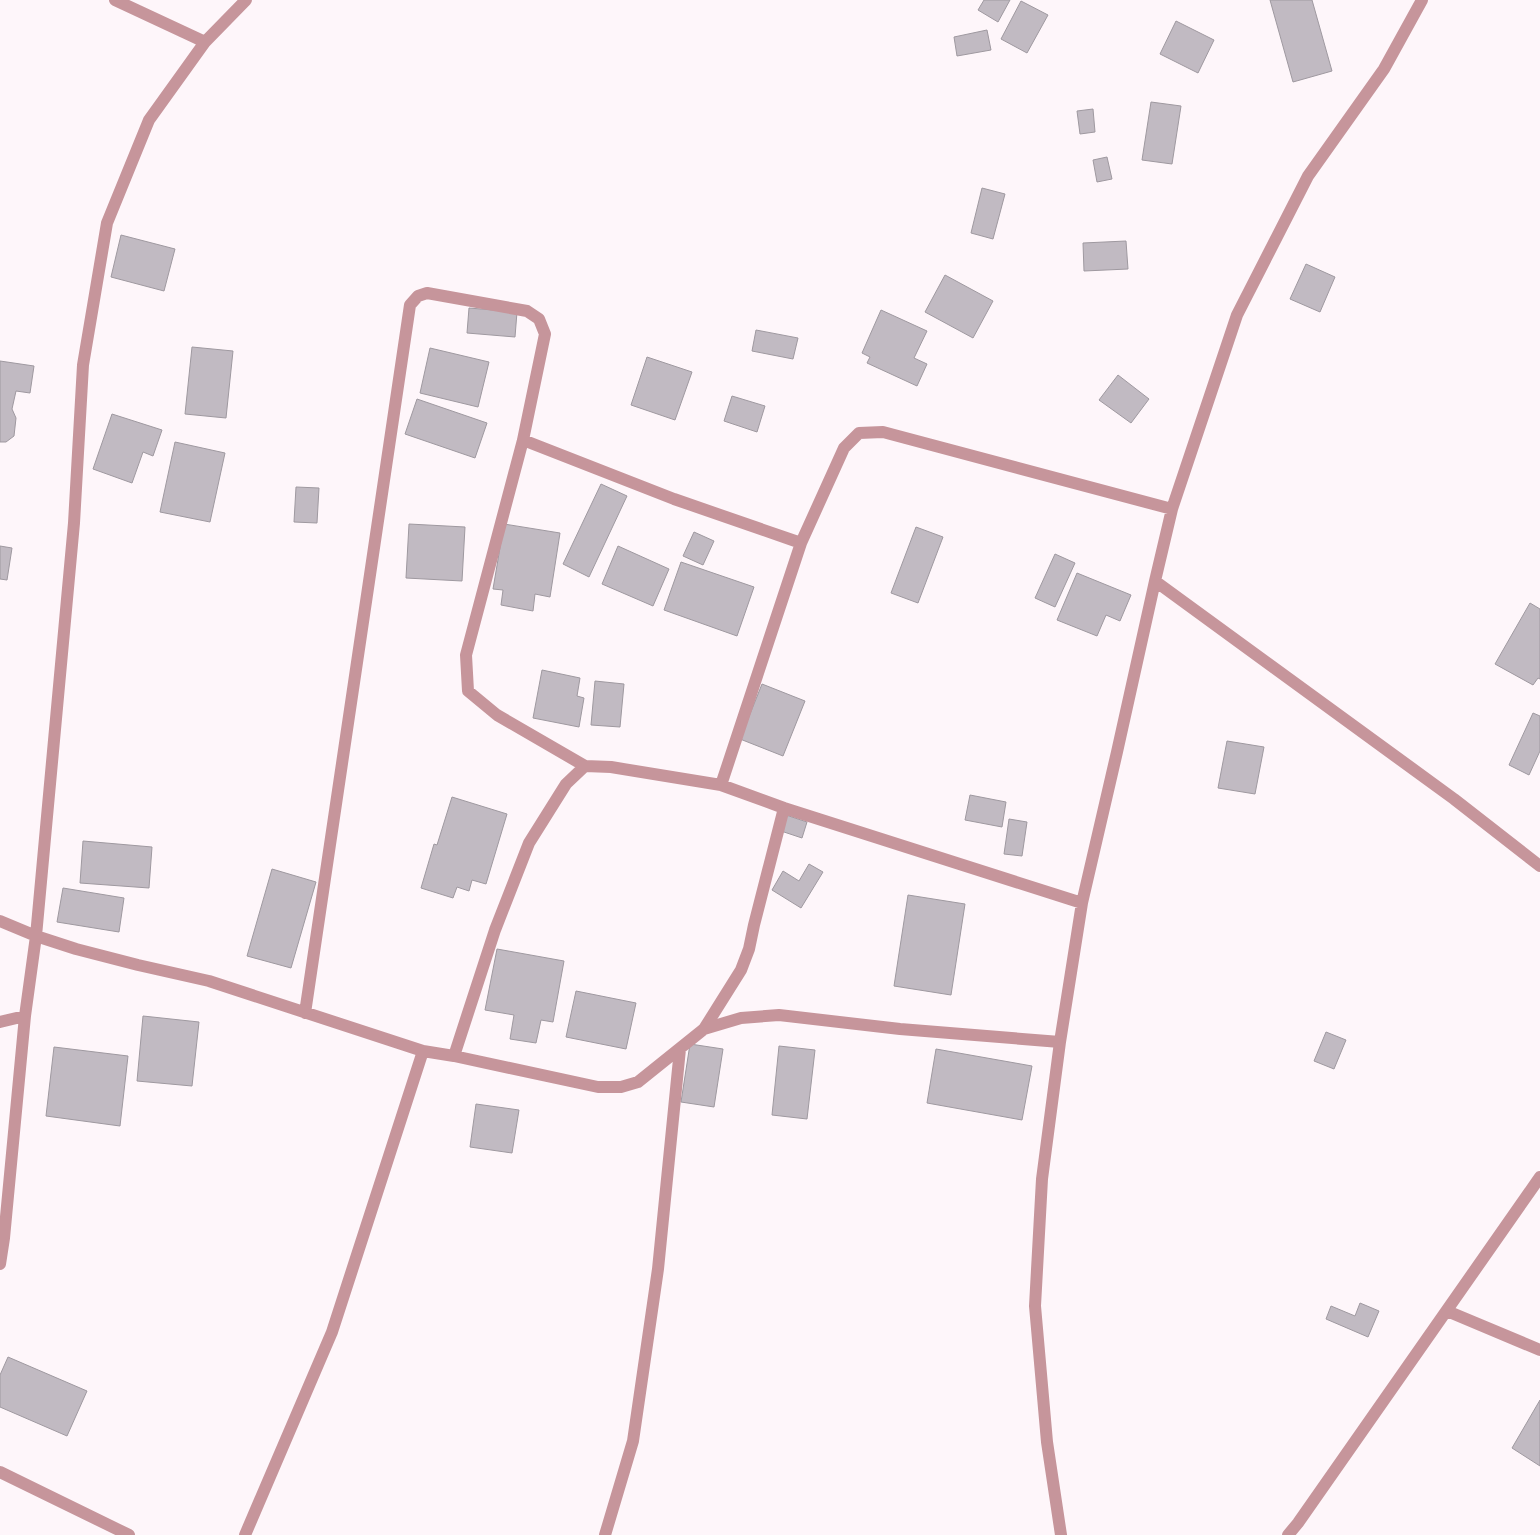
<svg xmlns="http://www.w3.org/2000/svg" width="1540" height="1535" font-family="'Exo 2',sans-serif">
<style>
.building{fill:#c1bac2;stroke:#9f99a0}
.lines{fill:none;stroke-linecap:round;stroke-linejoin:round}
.street{stroke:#c6959b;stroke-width:12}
</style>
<rect width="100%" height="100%" fill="#fef6fa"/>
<path class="building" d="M984,0H1010L998,22L978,10Z
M1270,0H1312L1332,71L1293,82Z
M1021,1L1048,15L1027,53L1001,39Z
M1176,21L1214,40L1198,73L1160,54Z
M987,30L991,50L957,56L954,37Z
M1151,102L1181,106L1172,164L1142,160Z
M1093,109L1095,132L1080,134L1077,111Z
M1107,157L1112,179L1097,182L1093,160Z
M982,188L1005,194L993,239L971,233Z
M121,235L175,249L164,291L111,277Z
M1126,241L1128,269L1084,271L1083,243Z
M1306,264L1335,277L1320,312L1290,299Z
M945,275L993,301L973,338L925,312Z
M469,308L517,312L515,337L467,333Z
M881,310L927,331L914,358L927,364L917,386L867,363L870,357L862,353Z
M756,330L798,338L793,359L752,351Z
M192,347L233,351L226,418L185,414Z
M430,348L489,362L478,407L420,393Z
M647,357L692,372L675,420L631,405Z
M0,361L34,366L30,393L16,391L12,409L16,418L14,436L6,442H0Z
M1118,375L1149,399L1131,423L1099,400Z
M732,396L765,406L757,432L724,421Z
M417,399L487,423L475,458L405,434Z
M112,414L162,430L153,456L143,452L132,483L93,469Z
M175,442L225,453L210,522L160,512Z
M601,484L627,496L589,577L563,564Z
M296,487L319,488L317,523L294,522Z
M409,524L465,527L462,581L406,578Z
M504,524L560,533L550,597L535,594L533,611L501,605L503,590L493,589Z
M916,527L943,537L918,603L891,593Z
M694,532L714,541L703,565L683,556Z
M0,546L12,548L7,580L0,579Z
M618,546L669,569L653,606L602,584Z
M1055,554L1075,563L1055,607L1035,598Z
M681,562L754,587L737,636L664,610Z
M1077,573L1131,595L1120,621L1106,615L1097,636L1057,620Z
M1530,603L1540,609V679L1538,678L1533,685L1495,664Z
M542,670L580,678L577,696L584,698L579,727L533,718Z
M595,681L624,684L620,727L591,725Z
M762,684L805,701L783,756L740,739Z
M1533,713L1540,716V751L1529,775L1509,765Z
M1227,741L1264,747L1255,794L1218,788Z
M970,795L1006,802L1002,827L965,820Z
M452,797L507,814L486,884L472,880L469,891L457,887L453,898L421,888L434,844L437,845Z
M786,815L807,822L802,838L781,831Z
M1009,819L1027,822L1022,856L1004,854Z
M83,841L152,847L149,888L80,883Z
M809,864L823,872L801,908L772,890L783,871L799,881Z
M272,869L316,882L291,968L247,956Z
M63,888L124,898L119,932L57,922Z
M908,895L965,904L951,995L894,986Z
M497,949L564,961L553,1022L541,1020L536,1043L510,1039L514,1015L485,1010Z
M576,991L636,1003L626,1049L566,1037Z
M143,1016L199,1022L192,1086L137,1081Z
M1326,1032L1346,1040L1334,1069L1314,1061Z
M690,1044L723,1049L714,1107L681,1102Z
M779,1046L815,1050L807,1119L772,1115Z
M54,1047L128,1056L120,1126L46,1116Z
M936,1049L1032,1066L1022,1120L927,1103Z
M476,1104L519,1110L512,1153L470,1147Z
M1360,1303L1379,1311L1368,1337L1326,1319L1331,1306L1355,1316Z
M8,1357L87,1391L67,1436L0,1407V1375Z
M1540,1400V1466L1512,1448Z"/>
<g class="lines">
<path class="street" d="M115,0L205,42
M523,440L674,499L801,543
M1155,581L1454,799L1540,866
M721,785L801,543L844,448L859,433L883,432L1172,509
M0,921L36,936L76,949L138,965L209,981L423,1051L454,1056L598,1087H621L638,1082L704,1029L741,1018L779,1015L900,1029L1060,1042
M305,1013C342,777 373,541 410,305L418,296L427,293L527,311L539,319L545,334L523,440L466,655L468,691L497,715L585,766
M0,1022L25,1016
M704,1029L741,970L749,949L754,925L784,808
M454,1056L495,930L529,843L566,784L585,766L611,767L721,785L784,808L1082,903
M0,1264L4,1238L25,1016L36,936L74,523L83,365L107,223L149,120L205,42L246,0
M1447,1311L1540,1350
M0,1472L129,1535
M245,1535L332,1332L423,1051
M605,1535L633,1441L658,1269L680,1049
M1061,1535L1047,1442L1035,1306L1042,1179L1060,1042L1082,903L1117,752L1155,581L1172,509L1237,315L1308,176L1384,69L1422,0
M1288,1535L1298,1523L1540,1177"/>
</g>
</svg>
